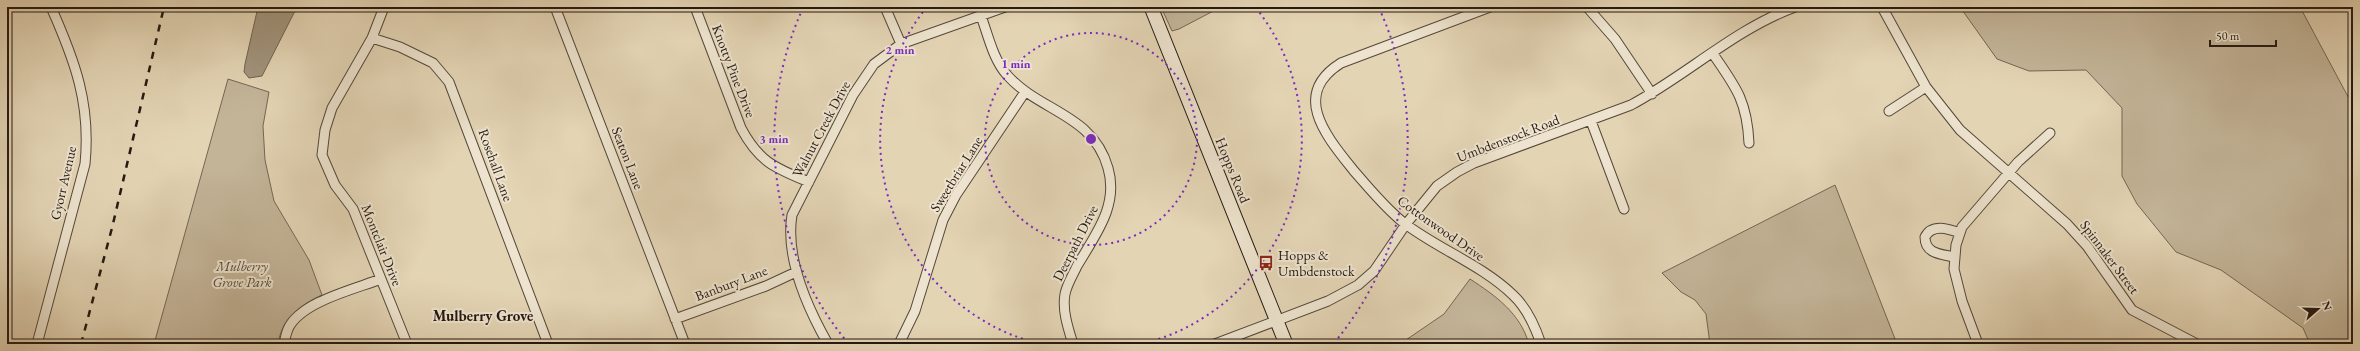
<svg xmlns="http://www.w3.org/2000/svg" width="2360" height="351" font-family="'EB Garamond',serif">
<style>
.green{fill:#c3b498;stroke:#746654}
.water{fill:#a2947d;stroke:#706352}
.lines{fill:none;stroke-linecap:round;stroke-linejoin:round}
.minor-casing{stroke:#54483a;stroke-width:11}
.secondary-casing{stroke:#251911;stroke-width:15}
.minor{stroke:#ede3ce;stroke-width:9}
.secondary{stroke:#ede3ce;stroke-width:13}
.rail{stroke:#251911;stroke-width:2.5;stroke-dasharray:7 7;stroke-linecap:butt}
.ring{fill:none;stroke:#7b2cbf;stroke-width:2;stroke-dasharray:2 4}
.labels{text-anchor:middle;stroke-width:4;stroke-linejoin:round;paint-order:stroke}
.street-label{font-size:14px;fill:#251911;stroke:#ede3ce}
.poi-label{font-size:14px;fill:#251911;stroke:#ede3ce;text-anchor:start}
.park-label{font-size:14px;font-style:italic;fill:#54483a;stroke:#ede3ce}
.neighbourhood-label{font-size:15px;font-weight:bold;fill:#251911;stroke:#ede3ce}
.centre{fill:#7b2cbf;stroke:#ede3ce;stroke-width:2}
.ring-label{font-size:12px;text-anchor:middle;font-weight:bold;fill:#7b2cbf;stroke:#ede3ce;stroke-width:4;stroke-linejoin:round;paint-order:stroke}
</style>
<rect width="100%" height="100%" fill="#e3d4b4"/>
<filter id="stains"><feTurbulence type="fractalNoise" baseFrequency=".005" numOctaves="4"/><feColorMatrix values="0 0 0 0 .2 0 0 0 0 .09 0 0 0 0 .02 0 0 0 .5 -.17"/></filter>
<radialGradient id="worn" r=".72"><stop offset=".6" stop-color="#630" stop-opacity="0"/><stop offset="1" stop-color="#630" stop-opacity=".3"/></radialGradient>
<path class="green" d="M1161,7H1221L1179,29L1172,31Z
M1960,7H2300L2353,106V344H2310L2303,328L2221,270L2176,252L2137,204L2122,176V108L2086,70L2029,71L1997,59Z
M228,79L269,92L263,126L265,160L274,201L309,260L322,295C301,304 281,320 278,344H154Z
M1835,185L1897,344H1710L1706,314L1695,300L1681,292L1662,273Z
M1470,279C1496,296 1520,313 1529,344H1400L1444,314Z"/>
<path class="water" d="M258,7H297L262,76L249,78L244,72L245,64Z"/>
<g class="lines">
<defs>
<path id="minor" d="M384,7L372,38L332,108L325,130L322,155L335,185L353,209L407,344
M555,7L685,344
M695,7L741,128C759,162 775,168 809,182
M885,7L901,44
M1490,7L1341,63C1290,95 1327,137 1354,171C1370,189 1385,208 1404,223C1438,249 1482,265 1513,295C1527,308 1535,326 1541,344
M1587,7L1615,39L1652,94
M1882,7L1926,87L1960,130L2067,224L2087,246L2132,310L2197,344
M981,16C988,35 993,59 1007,75C1040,112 1093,114 1108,168C1119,206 1095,235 1077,266C1073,275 1067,284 1065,294C1062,310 1068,328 1073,344
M372,38L400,47L433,63L449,82L548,344
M1713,54C1736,87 1747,101 1749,143
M1889,111L1926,87
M1591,121L1624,209
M1954,257C1941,254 1925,254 1925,237C1932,223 1949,229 1960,233
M675,319L766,286L796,272
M37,344L85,164C91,104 75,61 51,7
M284,344C285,339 286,334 288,329C300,302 355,289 381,279
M828,344C807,307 785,258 792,215L853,95L874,64L901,44L1005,7
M899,344L915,311L943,220L956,195L1025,92
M1215,344L1328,301L1358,285L1374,271L1406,224L1437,186L1457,172L1474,163L1631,105C1687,75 1735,29 1795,7
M1978,344L1962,301L1954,269L1956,245L1962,227L2018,162L2050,133"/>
<path id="secondary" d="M1151,7L1286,344"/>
</defs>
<use href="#minor" class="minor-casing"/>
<use href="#secondary" class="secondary-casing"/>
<use href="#minor" class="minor"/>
<use href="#secondary" class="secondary"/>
<path class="rail" d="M81,344L112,228L164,7"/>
</g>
<g class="ring">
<circle cx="1091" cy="139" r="106"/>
<path d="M1040 344A211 211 0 0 1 926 8M1256 8A211 211 0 0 1 1142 344"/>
<path d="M848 343A317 317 0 0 1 803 8M1379 8A317 317 0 0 1 1334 343"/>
</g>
<defs>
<symbol id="bus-bare" viewBox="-9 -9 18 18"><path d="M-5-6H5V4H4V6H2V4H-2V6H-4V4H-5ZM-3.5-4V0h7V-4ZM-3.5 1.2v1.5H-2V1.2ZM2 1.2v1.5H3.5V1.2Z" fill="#8f2418" stroke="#ede3ce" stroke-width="2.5" paint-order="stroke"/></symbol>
</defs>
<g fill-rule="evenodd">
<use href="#bus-bare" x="1255" y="252" width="22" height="22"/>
</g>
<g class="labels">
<g class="street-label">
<text transform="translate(734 71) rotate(69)" y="5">Knotty Pine Drive</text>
<text transform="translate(821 129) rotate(-62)" y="5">Walnut Creek Drive</text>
<text transform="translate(1508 138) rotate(-21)" y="5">Umbdenstock Road</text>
<text transform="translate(628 158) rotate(69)" y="5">Seaton Lane</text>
<text transform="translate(496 165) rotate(70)" y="5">Rosehall Lane</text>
<text transform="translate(1233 170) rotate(68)" y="5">Hopps Road</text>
<text transform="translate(956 174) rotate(-58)" y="5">Sweetbriar Lane</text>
<text transform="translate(63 183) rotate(-77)" y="5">Gyorr Avenue</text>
<text transform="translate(1441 228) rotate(35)" y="5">Cottonwood Drive</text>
<text transform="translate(1075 243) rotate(-63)" y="5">Deerpath Drive</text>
<text transform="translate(382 245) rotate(68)" y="5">Montclair Drive</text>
<text transform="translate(2110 257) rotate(53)" y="5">Spinnaker Street</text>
<text transform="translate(731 283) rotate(-21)" y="5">Banbury Lane</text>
</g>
<g class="poi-label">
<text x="1278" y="260">Hopps &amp;<tspan x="1278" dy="16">Umbdenstock</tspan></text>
</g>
<g class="park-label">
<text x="242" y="271">Mulberry<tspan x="242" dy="16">Grove Park</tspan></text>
</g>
<g class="neighbourhood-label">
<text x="483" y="321">Mulberry Grove</text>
</g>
</g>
<circle cx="1091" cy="139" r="6" class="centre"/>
<g class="ring-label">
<text x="900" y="54">2 min</text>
<text x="1016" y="68">1 min</text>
<text x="774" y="143">3 min</text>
</g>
<rect width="2360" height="351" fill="none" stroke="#e3d4b4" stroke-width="24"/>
<rect x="8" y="8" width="2344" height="335" fill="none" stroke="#251911" stroke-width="2"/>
<rect x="12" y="12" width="2336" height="327" fill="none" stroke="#251911"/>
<g transform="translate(2318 309) rotate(70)" stroke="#ede3ce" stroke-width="3" paint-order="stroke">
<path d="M0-3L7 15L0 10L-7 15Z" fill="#251911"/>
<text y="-6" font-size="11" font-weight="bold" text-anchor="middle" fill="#251911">N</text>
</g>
<path d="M2210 40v6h66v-6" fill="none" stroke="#251911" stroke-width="2"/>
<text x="2216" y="40" font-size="12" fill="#251911" stroke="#ede3ce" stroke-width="3" paint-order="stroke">50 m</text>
<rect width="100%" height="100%" filter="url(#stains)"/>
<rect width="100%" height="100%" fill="url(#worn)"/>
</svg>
